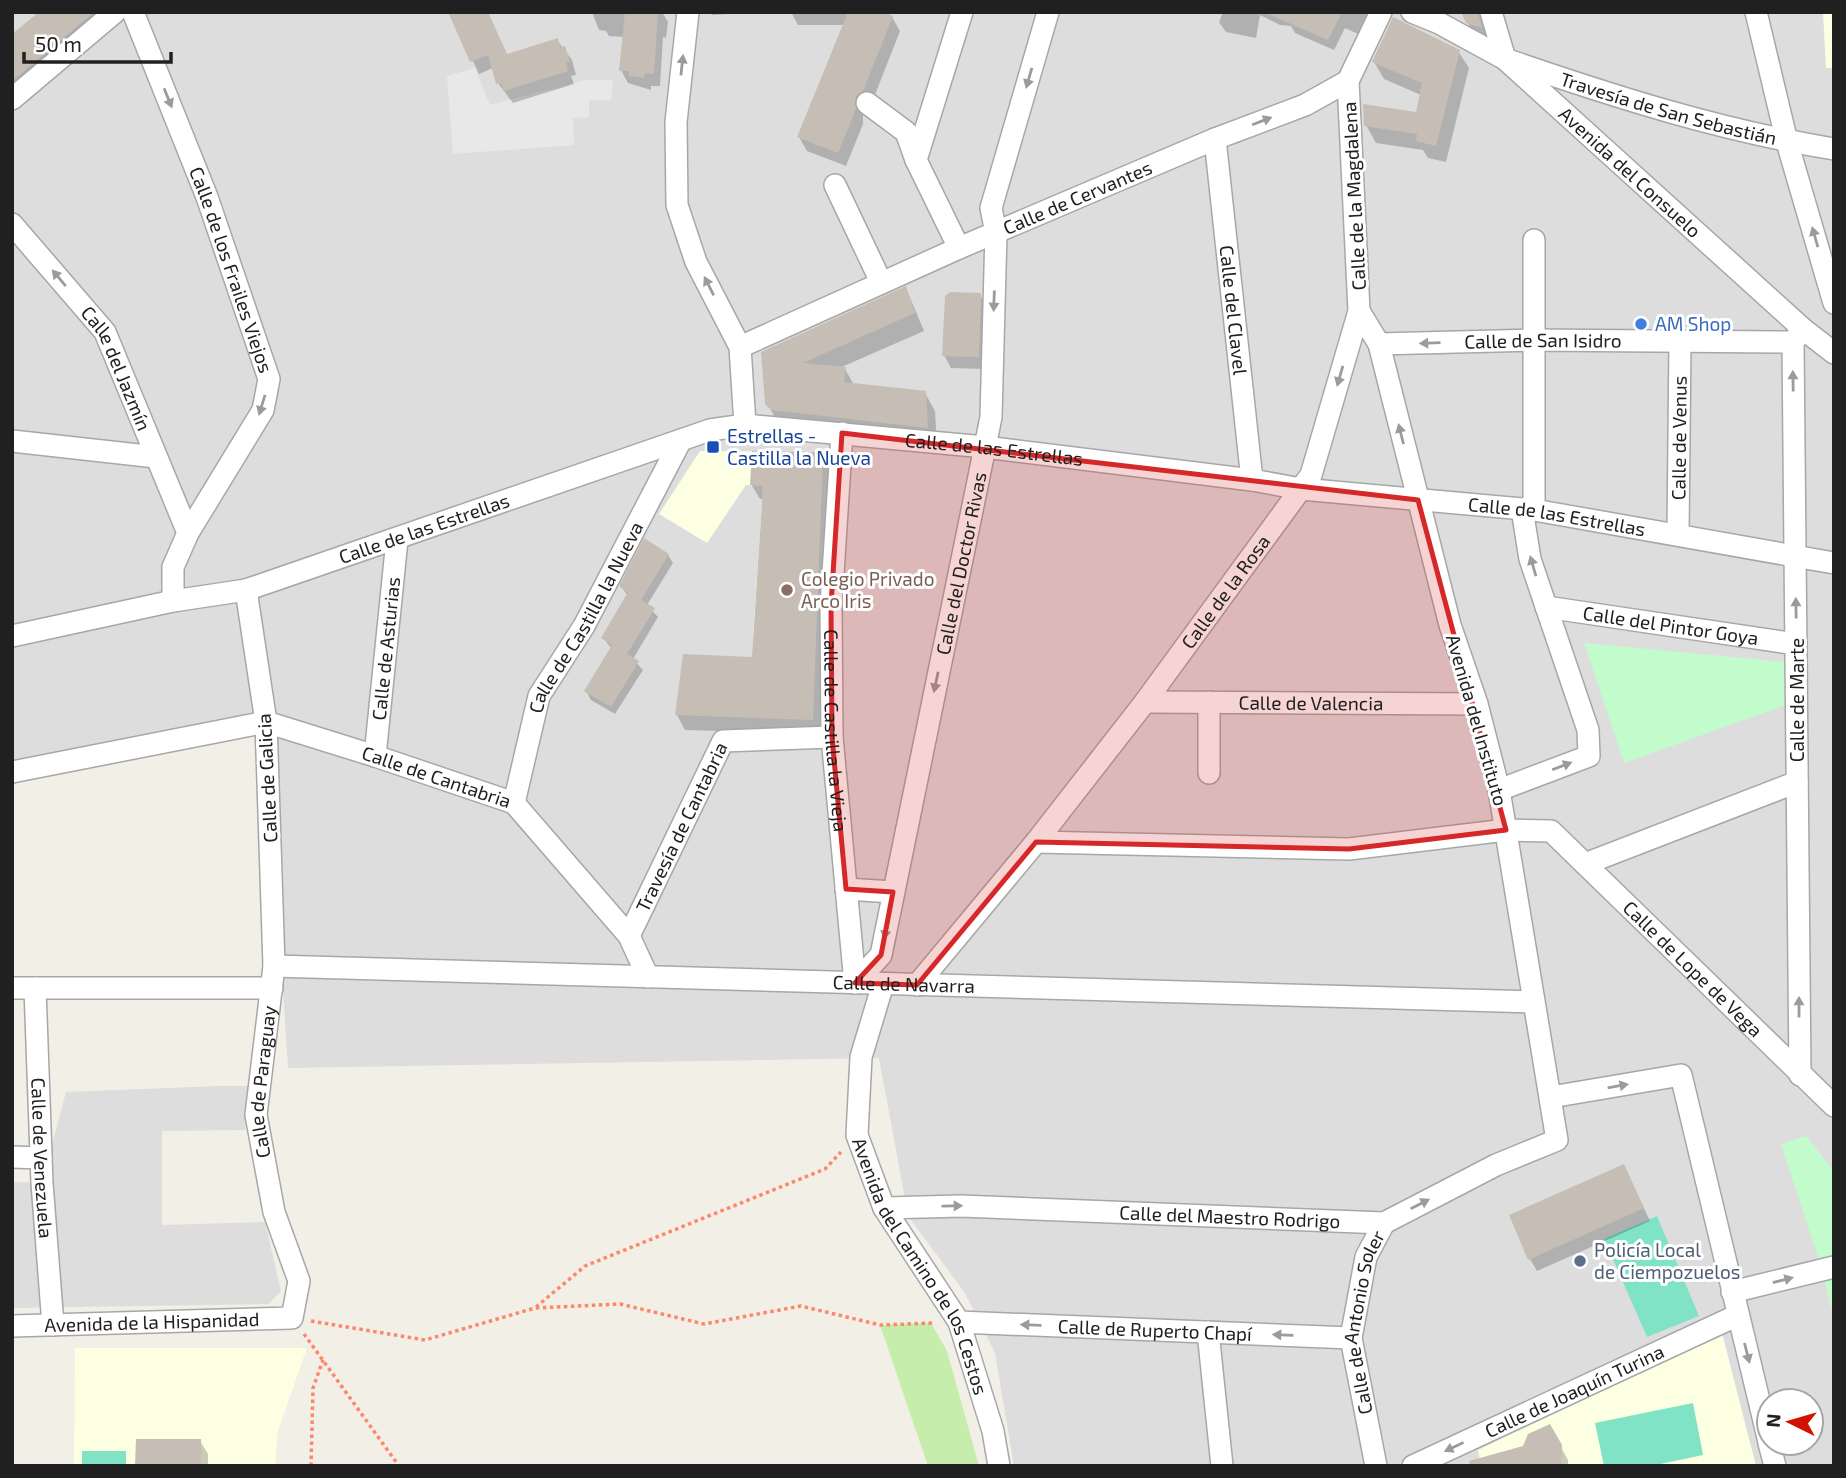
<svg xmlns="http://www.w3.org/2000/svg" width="1846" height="1478" font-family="'Exo 2',sans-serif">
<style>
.residential{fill:#dedddd;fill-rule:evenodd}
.education{fill:#fcffe2}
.grass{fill:#c6edab}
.park{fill:#c3fccc}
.pitch{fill:#81e3c6}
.parking{fill:#e8e8e8}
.shadow{fill:#0003}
.building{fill:#c6beb5}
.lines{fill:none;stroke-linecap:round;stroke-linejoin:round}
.minor-casing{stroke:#a7a7a7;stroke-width:24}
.path{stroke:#ff866a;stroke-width:3.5;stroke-dasharray:3.5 3.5;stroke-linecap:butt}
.minor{stroke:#fff;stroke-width:21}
.oneway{fill:#9b9b9b}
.marked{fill:#d62828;fill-opacity:0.2;stroke:#d62828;stroke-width:5;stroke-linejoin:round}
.shop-dot{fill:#3f7fe0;stroke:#fff;stroke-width:2.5}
.transit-dot{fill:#1a4fb4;stroke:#fff;stroke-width:2.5}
.education-dot{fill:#8d6e63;stroke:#fff;stroke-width:2.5}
.service-dot{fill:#5c6f8a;stroke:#fff;stroke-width:2.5}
.labels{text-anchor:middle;stroke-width:6;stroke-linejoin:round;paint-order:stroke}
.street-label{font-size:19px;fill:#202020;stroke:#fff}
.shop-label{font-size:19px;fill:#366cbe;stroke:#fff;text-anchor:start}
.transit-label{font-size:19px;fill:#164399;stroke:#fff;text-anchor:start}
.education-label{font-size:19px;fill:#785e54;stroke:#fff;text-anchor:start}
.service-label{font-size:19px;fill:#4e5e75;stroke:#fff;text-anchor:start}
</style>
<rect width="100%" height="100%" fill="#f1efe6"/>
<path class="residential" d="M12,12H1834V1466H1014L995,1353L965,1293L908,1216L879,1058L288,1068L266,722L12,772ZM1769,1401H1811V1443H1769Z
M219,1086H248L245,1130L162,1131V1225L265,1222L281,1291L269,1304L12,1308V1182L42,1183L66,1092Z"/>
<path class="education" d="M1823,12H1834V68H1826Z
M700,451L823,452L815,641L753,637L763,486L746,485L707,543L659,514Z
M1722,1333L1756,1466H1481L1478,1450Z
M75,1348H307L278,1431L275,1466H74Z"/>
<path class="grass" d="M931,1323L947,1351L979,1466H928L880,1325Z"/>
<path class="park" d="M1584,643L1786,662L1788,704L1624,763Z
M1806,1136L1834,1171V1318L1819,1260L1781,1144Z"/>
<path class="pitch" d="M1657,1216L1699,1316L1647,1337L1604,1239Z
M1693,1403L1703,1455L1651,1466H1604L1595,1423Z
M82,1451H126V1466H82Z"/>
<path class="parking" d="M475,68L490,105L586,80H613L611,100H589V117L573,118L574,145L453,154L447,76Z"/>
<path class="shadow" d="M41,12H125L12,101V36Z
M450,12L507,56L557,40L572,60L576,75L571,76L574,84L513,103L498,83L493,68L479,74Z
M592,12H662L668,22L666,38L663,37L660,86H651V90L628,83L621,70L624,37L609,36L606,31L599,30Z
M710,12H761L712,15Z
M791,12H880L892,17L900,31L871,105L863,110V124L846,166L807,151L799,137L844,25H798Z
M1223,12H1369L1365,37L1345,28L1334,50L1295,33L1291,26L1280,25L1260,15L1256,38L1226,32L1219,22Z
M1462,12H1481L1487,37L1474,34Z
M1458,51L1469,68L1446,162L1428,158L1423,150L1376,143L1366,125L1417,114L1421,95L1384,79L1374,62Z
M906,288L924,331L837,369H845L854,385L925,393L935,411L937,445L777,421L767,403L763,353Z
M980,295L988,308L986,369L951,368L944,355Z
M822,454L831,469L820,734L685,730L677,715L753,659L764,499H760L751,484Z
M668,555L673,563L647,605L658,617L633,659L643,670L615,714L591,700L586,691L612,649L603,638L628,596L621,586Z
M1624,1166L1650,1221L1537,1271L1530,1259Z
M1550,1427L1568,1460V1466H1493L1525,1448Z
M200,1441L208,1454V1466H137Z"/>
<path class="building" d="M39,12H94L12,81V34Z
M448,12H488L507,54L558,38L560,47L565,46L570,62L566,63L568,71L504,91L501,83L496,84L488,55L470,62Z
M625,12H658L654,74L645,73L644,78L629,76V71H619Z
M848,12H885L893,16L863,91L856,96V109L838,153L797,137Z
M1264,12H1342L1328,40Z
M1461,12H1478L1482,28L1466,23Z
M1393,17L1460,50L1436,146L1416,141L1417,134L1364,126L1363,104L1416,112L1422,83L1372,62Z
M906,286L915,313L803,363L846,367L844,382L926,391L928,428L771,410L765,404L761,352Z
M950,292L981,293L979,357L942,356L945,296Z
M752,451L823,452L813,720L675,715L683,654L752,657L763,486L750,485Z
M644,538L669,554L641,600L655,608L627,654L639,661L611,707L584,691L612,645L601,638L628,592L619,586Z
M1624,1164L1644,1208L1528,1260L1509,1215Z
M1550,1424L1562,1445L1561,1466H1470L1469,1461L1523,1446L1528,1434Z
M136,1439H201V1466H135Z"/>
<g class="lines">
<defs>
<g id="minor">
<path id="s1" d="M133,12L207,197L269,379L263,410L188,533L173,567V601"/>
<path d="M688,12L676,122L677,205L696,262L740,347L745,425"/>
<path id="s2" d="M1412,12L1439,23L1505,59L1803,329L1834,353"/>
<path id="s3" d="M1491,12L1505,59C1612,96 1722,131 1834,149"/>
<path d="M1756,12L1787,142L1834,303"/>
<path d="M12,99L115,12"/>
<path d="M867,103L906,132L916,160"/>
<path id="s4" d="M1215,139L1252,480"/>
<path d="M835,185L881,282"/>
<path id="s5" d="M12,224L105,332L188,533"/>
<path d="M959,248L916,160L962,12"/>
<path id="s6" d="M1379,344L1532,340L1793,342"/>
<path id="s7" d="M740,347L959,248L1215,139L1305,105L1348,81L1381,12"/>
<path id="s8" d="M842,433L831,605L832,737L855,983"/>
<path d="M12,441L156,457"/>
<path d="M1534,510V240"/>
<path id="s9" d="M1678,534L1680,341"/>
<path id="s10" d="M1546,607L1796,644"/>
<path id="s11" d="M12,636L173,601L246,590L710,430L745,425L985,447L1252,480L1301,489L1534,510L1834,563"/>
<path id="s12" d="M1145,702L1477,704"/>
<path d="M1209,702V773"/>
<path id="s13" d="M375,756L397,540"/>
<path id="s14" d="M12,772L266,722L375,756L514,803L629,936L648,977"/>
<path d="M1499,790L1589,756L1588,730L1530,559L1522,509"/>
<path id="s15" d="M514,803L539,696L584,626L681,440"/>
<path id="s16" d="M1036,842L1349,849L1506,830L1551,831L1834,1106"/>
<path d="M1585,864L1797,782"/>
<path d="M846,889L893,892"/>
<path id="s17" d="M629,936L723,741L832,737"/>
<path id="s18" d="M274,966L1533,1002"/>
<path id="s19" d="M855,983L881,955L985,447L991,417L996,233L991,208L1048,12"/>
<path id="s20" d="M883,984L861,1057L857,1135L884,1208L959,1322L993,1431L999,1466"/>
<path id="s21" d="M917,985L1036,842L1145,702L1311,475L1359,311L1348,81"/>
<path d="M12,988H272"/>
<path id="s22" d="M35,988L42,1183L53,1325"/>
<path d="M1800,1075L1793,342L1803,329"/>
<path d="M1551,1097L1681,1075L1769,1442"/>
<path d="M12,1157L41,1158"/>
<path id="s23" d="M884,1208L961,1206L1384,1223L1496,1165L1557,1140L1499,790L1477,704L1450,625L1379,344L1359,311"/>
<path d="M1732,1292L1834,1267"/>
<path id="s24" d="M959,1322L1351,1338"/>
<path id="s25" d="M12,1326L292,1318L299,1281L274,1212L256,1115L274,966L266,722L246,590"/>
<path d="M1208,1332L1222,1466"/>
<path d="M1769,1443L1775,1466"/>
<path id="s26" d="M1376,1466L1351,1338L1366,1257L1384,1223"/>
<path id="s27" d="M1413,1466L1738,1315"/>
</g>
</defs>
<use href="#minor" class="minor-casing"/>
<path class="path" d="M536,1307L585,1266L825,1169L841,1152
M311,1321L425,1340L535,1308L620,1304L704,1324L801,1306L880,1325L935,1323
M304,1334L399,1466
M311,1466L313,1388L323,1360"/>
<use href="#minor" class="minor"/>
</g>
<defs><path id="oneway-solid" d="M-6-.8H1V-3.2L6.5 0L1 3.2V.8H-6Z" transform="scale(1.75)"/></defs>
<g class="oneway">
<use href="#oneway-solid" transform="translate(682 65) rotate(-84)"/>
<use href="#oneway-solid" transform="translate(1029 78) rotate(106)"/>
<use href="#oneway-solid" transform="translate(168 98) rotate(68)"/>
<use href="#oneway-solid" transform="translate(1262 121) rotate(-21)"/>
<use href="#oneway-solid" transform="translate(1815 237) rotate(-106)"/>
<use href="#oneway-solid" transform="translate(59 278) rotate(-130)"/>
<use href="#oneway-solid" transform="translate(709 286) rotate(-117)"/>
<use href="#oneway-solid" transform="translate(994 301) rotate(92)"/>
<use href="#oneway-solid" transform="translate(1430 343) rotate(178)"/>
<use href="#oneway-solid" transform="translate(1340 376) rotate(106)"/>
<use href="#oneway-solid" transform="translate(1793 381) rotate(-91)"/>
<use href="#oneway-solid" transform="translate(262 405) rotate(107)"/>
<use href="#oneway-solid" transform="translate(1401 434) rotate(-104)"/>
<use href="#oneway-solid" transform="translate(1533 566) rotate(-106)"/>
<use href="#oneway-solid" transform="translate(1796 608) rotate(-91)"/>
<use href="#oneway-solid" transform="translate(936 682) rotate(102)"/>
<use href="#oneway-solid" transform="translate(1562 766) rotate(-21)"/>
<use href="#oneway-solid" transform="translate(886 929) rotate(100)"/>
<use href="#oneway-solid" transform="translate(1799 1007) rotate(-90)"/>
<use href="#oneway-solid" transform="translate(1618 1086) rotate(-10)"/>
<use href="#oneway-solid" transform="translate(1420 1204) rotate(-27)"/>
<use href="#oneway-solid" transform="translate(952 1206) rotate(-1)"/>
<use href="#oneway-solid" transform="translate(1783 1280) rotate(-14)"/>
<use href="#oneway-solid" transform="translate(1031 1325) rotate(-178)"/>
<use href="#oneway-solid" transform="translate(1283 1335) rotate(-178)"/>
<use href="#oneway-solid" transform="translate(1747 1353) rotate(76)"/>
<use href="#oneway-solid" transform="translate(1454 1447) rotate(155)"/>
</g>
<path class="marked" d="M842,433L1418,500L1506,830L1349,849L1036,842L917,985L855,983L881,955L893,892L846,889L832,737L831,605Z"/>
<circle class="shop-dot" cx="1641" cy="324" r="7"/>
<rect class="transit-dot" x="706" y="440" width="14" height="14" rx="3.5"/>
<circle class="education-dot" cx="787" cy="590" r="7"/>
<circle class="service-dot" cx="1580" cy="1261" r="7"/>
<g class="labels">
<g class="street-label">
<text dy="7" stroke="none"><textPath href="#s3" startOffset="220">Travesía de San Sebastián</textPath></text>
<text dy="7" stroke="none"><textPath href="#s2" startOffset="273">Avenida del Consuelo</textPath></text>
<text transform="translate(1354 196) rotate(-93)" y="7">Calle de la Magdalena</text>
<text dy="7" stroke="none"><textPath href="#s7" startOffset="369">Calle de Cervantes</textPath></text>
<text dy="7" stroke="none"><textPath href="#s1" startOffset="276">Calle de los Frailes Viejos</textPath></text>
<text dy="7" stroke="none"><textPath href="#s4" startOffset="172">Calle del Clavel</textPath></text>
<text dy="7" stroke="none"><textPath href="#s6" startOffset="164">Calle de San Isidro</textPath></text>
<text dy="7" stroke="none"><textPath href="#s5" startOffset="180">Calle del Jazmín</textPath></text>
<text dy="7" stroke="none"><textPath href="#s9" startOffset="96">Calle de Venus</textPath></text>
<text dy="7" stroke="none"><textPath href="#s11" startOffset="1015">Calle de las Estrellas</textPath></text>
<text dy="7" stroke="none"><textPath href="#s11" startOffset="1582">Calle de las Estrellas</textPath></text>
<text dy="7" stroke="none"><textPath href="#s11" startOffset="427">Calle de las Estrellas</textPath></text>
<text dy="7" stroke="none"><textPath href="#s19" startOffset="438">Calle del Doctor Rivas</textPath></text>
<text dy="7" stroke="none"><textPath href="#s21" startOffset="500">Calle de la Rosa</textPath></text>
<text dy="7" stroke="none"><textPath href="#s15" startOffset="201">Calle de Castilla la Nueva</textPath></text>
<text dy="7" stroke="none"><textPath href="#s10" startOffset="126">Calle del Pintor Goya</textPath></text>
<text dy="7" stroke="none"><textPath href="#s13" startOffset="108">Calle de Asturias</textPath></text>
<text transform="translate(1797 700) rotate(-90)" y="7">Calle de Marte</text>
<text dy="7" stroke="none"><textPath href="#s12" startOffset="166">Calle de Valencia</textPath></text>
<text transform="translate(1477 720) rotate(74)" y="7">Avenida del Instituto</text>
<text dy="7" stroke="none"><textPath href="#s8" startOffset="298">Calle de Castilla la Vieja</textPath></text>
<text transform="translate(267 778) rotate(-93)" y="7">Calle de Galicia</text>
<text dy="7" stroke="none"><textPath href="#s14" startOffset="438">Calle de Cantabria</textPath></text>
<text dy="7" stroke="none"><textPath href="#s17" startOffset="121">Travesía de Cantabria</textPath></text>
<text dy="7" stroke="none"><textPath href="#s16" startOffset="714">Calle de Lope de Vega</textPath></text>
<text dy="7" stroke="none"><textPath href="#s18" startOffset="630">Calle de Navarra</textPath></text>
<text dy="7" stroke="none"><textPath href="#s25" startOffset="523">Calle de Paraguay</textPath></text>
<text dy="7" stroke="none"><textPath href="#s22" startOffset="170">Calle de Venezuela</textPath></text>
<text dy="7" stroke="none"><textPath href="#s23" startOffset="346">Calle del Maestro Rodrigo</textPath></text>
<text dy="7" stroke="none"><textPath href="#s20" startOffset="301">Avenida del Camino de los Cestos</textPath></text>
<text dy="7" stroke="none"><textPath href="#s25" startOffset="140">Avenida de la Hispanidad</textPath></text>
<text dy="7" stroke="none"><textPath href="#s26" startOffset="147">Calle de Antonio Soler</textPath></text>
<text dy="7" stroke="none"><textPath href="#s24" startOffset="196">Calle de Ruperto Chapí</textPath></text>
<text dy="7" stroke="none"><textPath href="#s27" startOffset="178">Calle de Joaquín Turina</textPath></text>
</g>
<g class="shop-label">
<text x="1655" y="331">AM Shop</text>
</g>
<g class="transit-label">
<text x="727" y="443">Estrellas -<tspan x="727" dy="22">Castilla la Nueva</tspan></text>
</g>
<g class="education-label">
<text x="801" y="586">Colegio Privado<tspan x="801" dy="22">Arco Iris</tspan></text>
</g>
<g class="service-label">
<text x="1594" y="1257">Policía Local<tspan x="1594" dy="22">de Ciempozuelos</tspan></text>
</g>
</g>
<rect width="1846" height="1478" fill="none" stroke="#202020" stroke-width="28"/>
<g transform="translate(1790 1422) rotate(275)"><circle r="33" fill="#ffffff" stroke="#a6a6a6" stroke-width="2"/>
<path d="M0-5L12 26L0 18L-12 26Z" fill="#d11200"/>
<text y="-10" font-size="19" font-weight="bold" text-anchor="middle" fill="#202020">N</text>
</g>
<path d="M24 52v10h147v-10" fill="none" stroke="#202020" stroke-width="3.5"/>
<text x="35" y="52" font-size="21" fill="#202020" stroke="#ffffff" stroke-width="5" paint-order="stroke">50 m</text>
</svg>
